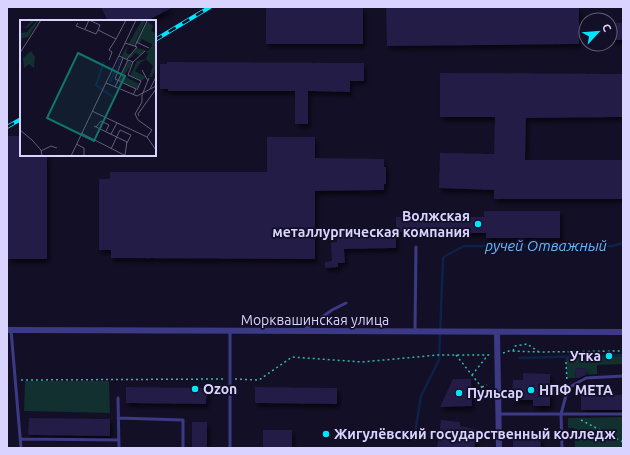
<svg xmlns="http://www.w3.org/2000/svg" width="630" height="455" font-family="Ubuntu,sans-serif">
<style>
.green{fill:#12302f}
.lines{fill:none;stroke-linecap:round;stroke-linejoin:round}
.stream{stroke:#0c2248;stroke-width:2.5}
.building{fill:#241b47;filter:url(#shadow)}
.path{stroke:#2fb8b0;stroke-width:1.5;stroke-dasharray:2 3;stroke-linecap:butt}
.service{stroke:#3d3a85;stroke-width:3}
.minor{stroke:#3d3a85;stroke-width:6}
.rail-casing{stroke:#00e5ff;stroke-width:4}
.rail{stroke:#130f26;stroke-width:2.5;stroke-dasharray:8;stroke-linecap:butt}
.poi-dot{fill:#00e5ff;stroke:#130f26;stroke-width:1.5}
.labels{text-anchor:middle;stroke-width:3.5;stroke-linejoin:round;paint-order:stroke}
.poi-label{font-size:14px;font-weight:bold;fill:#d9d4ff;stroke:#130f26;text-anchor:start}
.street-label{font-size:14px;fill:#d9d4ff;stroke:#130f26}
.water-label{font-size:15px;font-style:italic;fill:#62b6ff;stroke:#130f26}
.inset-river{fill:none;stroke:#0c2248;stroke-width:2}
.inset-road{fill:none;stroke:#625e7d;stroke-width:1}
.view{fill:#0f766e;fill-opacity:0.15;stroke:#0f766e;stroke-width:2}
.inset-edge{fill:none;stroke:#d9d4ff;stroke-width:2}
</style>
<defs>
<filter id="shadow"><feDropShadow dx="2.5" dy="4" stdDeviation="2" flood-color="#0009"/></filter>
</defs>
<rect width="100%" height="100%" fill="#130f26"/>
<path class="green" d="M623,355V364L597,365V374L586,375V368L575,369L576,378H567L566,357Z
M25,381H109L110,413L24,411Z
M623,417V448H575L574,428H568V418Z"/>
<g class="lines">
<path class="stream" d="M519,358L623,355
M414,440L421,396L439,360L443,259L445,256L464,246H612L623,243"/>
</g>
<path class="building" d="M101,7H173L147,21H108Z
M266,7H363V44H266Z
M386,7H579V44L387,46Z
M610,23H623V40H610Z
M167,62L364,63V81H350V92L308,91V124H295V91H168V89H160V64H167Z
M440,73L623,74V117L526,118L525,160H623V199H494V190L439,188L440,153L494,154L495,117H440Z
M7,136H21V155H47V259H8Z
M267,137H315V158L384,159V167H386V184H384V190L315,191V259L111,258V250H99V179H110V172H267Z
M484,211H560V238H486V233H420V232H396V217H484Z
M337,231L396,232V248L344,249L345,263H338V267L325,268V262L332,261L331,243L337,242Z
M586,368V375L579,378H576L575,369Z
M523,373L550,374V406H533V400H512L513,380H523Z
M453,379H471L472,406L440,407Z
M126,387L207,388L206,404L126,403Z
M255,387L337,388V404L255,403Z
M581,395H623V410H581Z
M29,418L110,419V436L28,435Z
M441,420L460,422V426L478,430L474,448H437Z
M192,422H207V448H192Z
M263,430H292V448H263Z
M513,436H540L541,448H513Z"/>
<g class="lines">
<path class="path" d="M513,351L515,346L527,344L539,352
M503,353L509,351L539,352L623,351
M456,355L491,399
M566,362L567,382
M472,375L488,355
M235,379L259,380L292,357L362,362L438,355H492
M21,380L225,379
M482,387L487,385
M581,420L623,442"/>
<path class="service" d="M11,330L21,448
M304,330L332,310L346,303
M415,332L416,247
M118,398L119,448
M498,414H623
M118,418L183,420V448
M21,439L119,440
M230,448V331
M562,448L561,414L568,388L586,378L623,376"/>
<path class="minor" d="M7,330L623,332
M497,333L499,448"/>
<defs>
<path id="rail" d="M155,40L210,7
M7,127L21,119"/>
</defs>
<use href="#rail" class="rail-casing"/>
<use href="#rail" class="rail"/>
</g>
<g class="poi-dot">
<circle cx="478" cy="224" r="4"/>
<circle cx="609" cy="356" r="4"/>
<circle cx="195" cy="389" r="4"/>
<circle cx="531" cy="390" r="4"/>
<circle cx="459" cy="393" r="4"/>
<circle cx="326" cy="434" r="4"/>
</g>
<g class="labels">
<g class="poi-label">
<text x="470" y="221" text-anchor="end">Волжская<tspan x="470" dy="16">металлургическая компания</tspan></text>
<text x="601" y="361" text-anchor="end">Утка</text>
<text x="203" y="394">Ozon</text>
<text x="539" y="395">НПФ МЕТА</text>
<text x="467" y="398">Пульсар</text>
<text x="334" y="439">Жигулёвский государственный колледж</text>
</g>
<g class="street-label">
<text x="315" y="325">Морквашинская улица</text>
</g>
<g class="water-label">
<text x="546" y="251">ручей Отважный</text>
</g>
</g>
<g transform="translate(20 20)">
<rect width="136" height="136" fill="#130f26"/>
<path d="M12,0H19L8,17L2,18L0,31V13L7,12L16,2L14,1L7,8L0,6L6,7ZM122,0L125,2L114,25L108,24L106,33L111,35L105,39L101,37ZM127,1L133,6L131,11L136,13V48L132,57H129L133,46L126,39L120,43L115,51L126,57L121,61L110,56L117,41L126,39L128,33L125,31L120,35L115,33L112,37L107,39L115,31L116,25L117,28L128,31L131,27L132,24L122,19L120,23L116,22ZM11,31L15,37L14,48L9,44L4,48L3,38ZM108,41L112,43L104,56L119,64L117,70L98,60Z" fill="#12302f"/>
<path class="inset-river" d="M84,42L76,65L93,77M90,62L101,38"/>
<path class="inset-road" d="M58,3L56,6L76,14L78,10L96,19L106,0M65,9L69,0L80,5L78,10M116,22L129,28M105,23L117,27L107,39M115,26L127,1L125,0M0,33L21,0M103,38L95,59L116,69L113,75M89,40L92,32L89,30L96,19M108,40L113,42L108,55L121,61L117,70M113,42L125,31M122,50L128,61M86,63L117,76L136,66M95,67L108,40L99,36M130,69L136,57M72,91L127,117L136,130M119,96L118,94L136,69M74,106L107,122L105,135M76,107L81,101L89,105L86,111M0,110L12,120L21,130L22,136M61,113L106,136M91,114L97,103M127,117L132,110L118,100L115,94L122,82V75L129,58M56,124L64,128V136M91,129L100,110L111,115L107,123M21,131L31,126L37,128M51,136L116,0"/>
<path class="view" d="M58,33L105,56L74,121L27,98Z"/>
<rect width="136" height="136" class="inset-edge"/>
</g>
<rect width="630" height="455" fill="none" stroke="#d9d4ff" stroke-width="16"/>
<g transform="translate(598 32) rotate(64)"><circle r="19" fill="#130f26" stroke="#625e7d"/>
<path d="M0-3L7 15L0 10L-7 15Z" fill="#00e5ff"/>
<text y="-6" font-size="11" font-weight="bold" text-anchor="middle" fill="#d9d4ff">С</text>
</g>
</svg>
